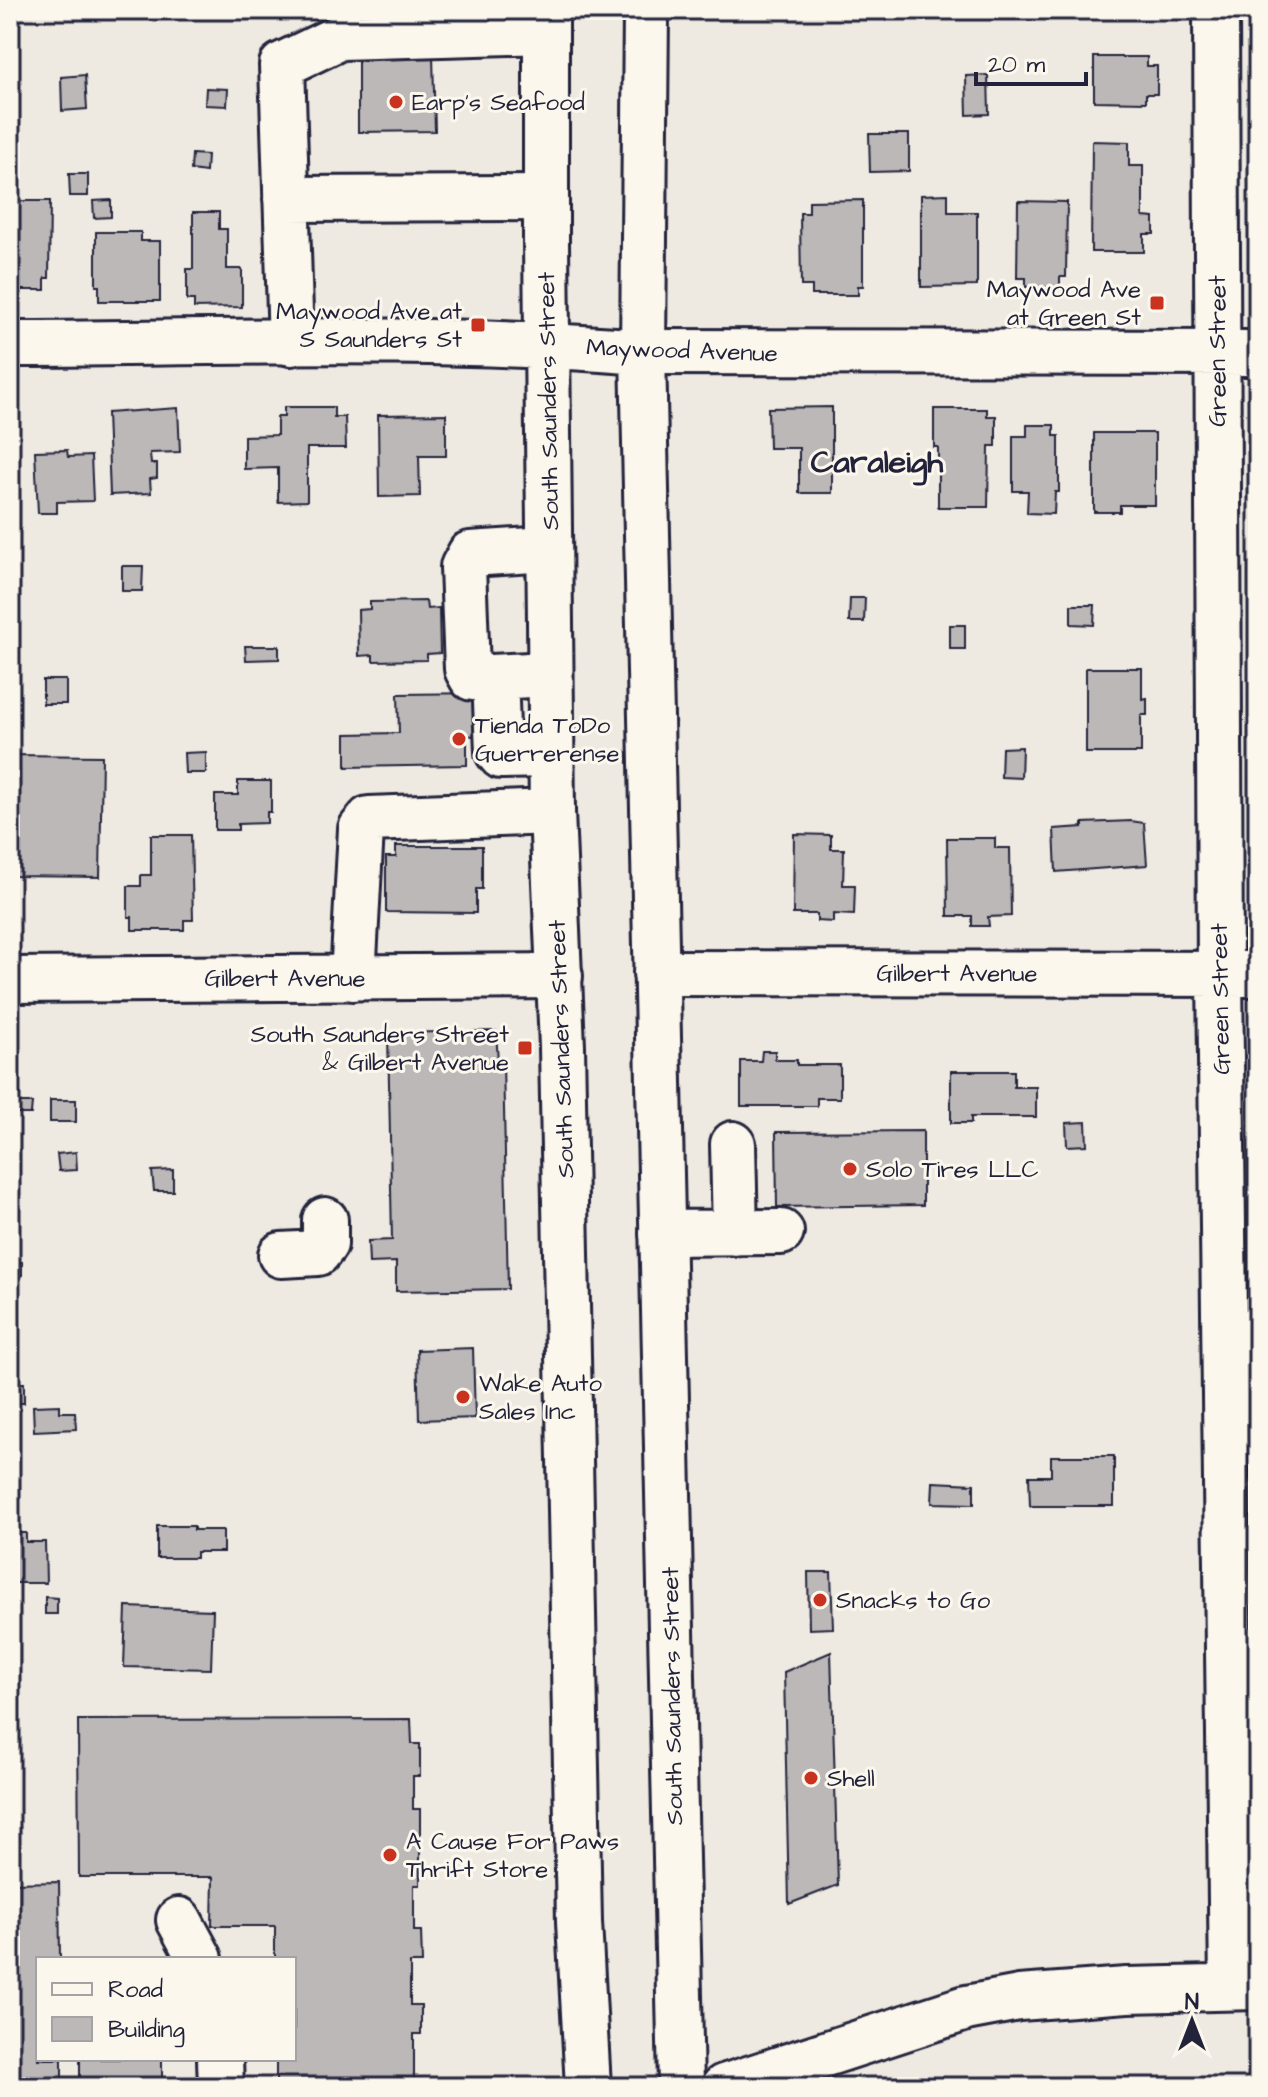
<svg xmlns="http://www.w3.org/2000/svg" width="1268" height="2097" font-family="'Architects Daughter',sans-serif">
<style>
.building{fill:#bcb8b8;stroke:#22223b;stroke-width:2}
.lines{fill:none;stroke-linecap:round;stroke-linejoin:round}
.minor-casing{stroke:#22223b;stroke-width:50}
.major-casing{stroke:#22223b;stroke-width:50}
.minor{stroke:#fbf7ec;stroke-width:44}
.major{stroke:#fbf7ec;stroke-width:44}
.poi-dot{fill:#c8321e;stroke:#fbf7ec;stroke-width:3}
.labels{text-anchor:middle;stroke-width:6;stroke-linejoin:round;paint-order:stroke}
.poi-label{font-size:24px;fill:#22223b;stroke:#fbf7ec;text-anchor:start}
.street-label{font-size:24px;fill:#22223b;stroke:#fbf7ec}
.district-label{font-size:32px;font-weight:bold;fill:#22223b;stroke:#fbf7ec}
</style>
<rect width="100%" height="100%" fill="#eeeae2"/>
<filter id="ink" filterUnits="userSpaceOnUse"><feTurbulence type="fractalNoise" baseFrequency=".0125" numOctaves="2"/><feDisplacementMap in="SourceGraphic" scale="16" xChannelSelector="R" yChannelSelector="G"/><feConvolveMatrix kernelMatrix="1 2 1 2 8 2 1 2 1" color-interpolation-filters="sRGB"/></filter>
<g filter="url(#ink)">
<path class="building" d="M358,54L433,55L435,131L358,132Z
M1094,57H1147V66H1157V94H1146V102L1094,101Z
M85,75L87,109L62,111L61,77Z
M988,75L989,114L967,115L966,76Z
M206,88L228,89L227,106L205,105Z
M869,134H909V171L870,172Z
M1092,141L1129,142V166H1143V217L1154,218V234H1144V252H1091Z
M192,154L207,155L206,172L191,170Z
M69,174H88V196H70Z
M948,194V212H977V286L921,287V195Z
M111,200V217L94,218L93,201Z
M863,200V286H858V295H812V286H801L800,213H809V201Z
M10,201H50L49,278H45V290H10Z
M1018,201L1067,202L1066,277H1060V288L1026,287V278H1017Z
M193,212H219V229H227V269H242V307L194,308V300H187V269H193Z
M96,232H141V241H160V301H99V286H96Z
M284,407H334V417H345L346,448H307V501L278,502V468L244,469V436L277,435V417H284Z
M832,407V493H799V448H769L768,408Z
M178,408L180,452L150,453L151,464H157V478L150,479L151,493L110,495L107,413Z
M934,409H987V416H996V446H989L988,507H938V447H934Z
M446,414V456H419L420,496L379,497L378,415Z
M10,424H13L14,454H10Z
M1027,425H1054V436H1059V492H1055L1054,514L1027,513L1028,491H1013V436H1027Z
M1094,433H1155V505H1120V512H1094Z
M67,450L68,457L91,456L93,501L57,502V513H38L35,451Z
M122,566H143L142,591H122Z
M850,598H865L864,622H849Z
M426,601L427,609L439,608L440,653L427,654V660L373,661V655L359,656L358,610L370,609V602Z
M1071,605H1095L1094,625L1071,624Z
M950,625H965V649H950Z
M245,646H279V659L246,660Z
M1086,668H1142V699L1147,698V715H1141V753H1086Z
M43,680H66V704H43Z
M486,693L487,735L467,736V765L346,767V734L399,733L398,694Z
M1022,747L1021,778L1001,777L1002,748Z
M206,752V773H185L184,753Z
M12,755L102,756L100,877L11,876Z
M238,781H271V812H267V823L238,824V830H215V795H238Z
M1131,821L1144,823L1147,865L1056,872L1054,829L1083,827V823Z
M794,834L831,835V849H844L843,885H855L854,915L833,914V922L817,921V914H793Z
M151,835H191L193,920H184V930H132V917H128V886H141V875H151Z
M947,838H995V848H1010L1011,916L988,917L989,926H972V916H948Z
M396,846H482V889H476V913L386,912V857H396Z
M496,1031L498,1062L503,1063L508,1289L396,1291V1262L369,1263L368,1241L392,1240L388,1033Z
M762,1051H775V1060H797V1065H840V1098H817V1106H741V1061H761Z
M951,1071H1014V1087H1036V1117H971V1123H951Z
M50,1100H76V1122H50Z
M17,1103H32L31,1114H17Z
M1086,1122L1087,1145L1067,1146L1066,1123Z
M923,1131V1205L777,1207L776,1132Z
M76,1152L77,1170L59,1171L57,1154Z
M10,1162H15V1208H10Z
M173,1170V1191H154L152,1171Z
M10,1255L12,1262H22V1275H14V1306L10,1305Z
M473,1348L475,1418L419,1420L417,1350Z
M10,1368H16V1383H24V1403H16V1418H10Z
M60,1405V1412H75L76,1429L34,1431L33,1406Z
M1051,1456H1114V1506H1030L1029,1476H1051Z
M933,1482L974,1484V1504L932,1503Z
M157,1526H194V1530H223V1552H196V1558H157Z
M10,1533H26V1542H45L46,1583H10Z
M808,1572H831L833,1628L809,1629Z
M45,1597L57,1598V1614H45Z
M126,1607L213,1610L211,1669L124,1667Z
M10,1620H16L17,1666H10Z
M831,1652L838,1885L789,1904L784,1672Z
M411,1719L412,1744H420V1776H413V1809H420V1885H414V1931H421L422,1963H410V2005H421V2034H414V2079H421V2087H276V2059H294V1959H275V1926H212L213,1877H79L78,1720Z
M59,1882L60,1959H38V2059H62V2087H10V1883Z
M80,2059H162V2087H80Z"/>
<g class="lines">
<defs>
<path id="minor" d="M1216,10L1220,974L1232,1987
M286,199L546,198
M291,343L282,65L340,37L546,31
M643,352L1258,353
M549,549L470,554L463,567L467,669L472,678L550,674
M495,677L498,752L501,756L551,755
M656,973L1258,974
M353,978L361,829L369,819L552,812
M10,980L560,976
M733,1144L735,1233
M662,1233L781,1232
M281,1255L318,1253L325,1244V1220
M179,1920L200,1959
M220,2059L221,2087
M724,2087L966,2008L1019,1998L1127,1990L1258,1987"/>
<path id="major" d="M546,10V242L552,812L562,1047L579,1922L588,2087
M646,10L643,352L681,2087
M10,344C221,343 433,335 643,352"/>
</defs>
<use href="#minor" class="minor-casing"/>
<use href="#major" class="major-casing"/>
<use href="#minor" class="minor"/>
<use href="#major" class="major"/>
</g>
</g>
<g class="poi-dot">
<circle cx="396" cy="102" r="8"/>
<rect x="1149" y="295" width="16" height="16" rx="4"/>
<rect x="470" y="317" width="16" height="16" rx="4"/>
<circle cx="459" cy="739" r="8"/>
<rect x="517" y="1040" width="16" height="16" rx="4"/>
<circle cx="850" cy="1169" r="8"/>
<circle cx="463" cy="1397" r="8"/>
<circle cx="820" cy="1600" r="8"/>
<circle cx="811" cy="1778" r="8"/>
<circle cx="390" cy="1855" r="8"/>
</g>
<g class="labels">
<g class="poi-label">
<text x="412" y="110">Earp's Seafood</text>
<text x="1141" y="297" text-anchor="end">Maywood Ave<tspan x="1141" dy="28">at Green St</tspan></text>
<text x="462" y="319" text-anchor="end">Maywood Ave at<tspan x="462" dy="28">S Saunders St</tspan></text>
<text x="475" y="733">Tienda ToDo<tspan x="475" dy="28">Guerrerense</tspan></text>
<text x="509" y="1042" text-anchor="end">South Saunders Street<tspan x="509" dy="28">&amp; Gilbert Avenue</tspan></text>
<text x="866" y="1177">Solo Tires LLC</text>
<text x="479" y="1391">Wake Auto<tspan x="479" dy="28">Sales Inc</tspan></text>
<text x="836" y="1608">Snacks to Go</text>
<text x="827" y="1786">Shell</text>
<text x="406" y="1849">A Cause For Paws<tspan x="406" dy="28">Thrift Store</tspan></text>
</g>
<g class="street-label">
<text transform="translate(682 350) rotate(2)" y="8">Maywood Avenue</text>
<text transform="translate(1217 351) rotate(-90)" y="8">Green Street</text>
<text transform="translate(548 401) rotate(-91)" y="8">South Saunders Street</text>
<text x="957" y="981">Gilbert Avenue</text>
<text x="285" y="986">Gilbert Avenue</text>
<text transform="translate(1220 999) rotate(-91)" y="8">Green Street</text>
<text transform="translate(561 1049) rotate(-92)" y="8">South Saunders Street</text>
<text transform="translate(672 1696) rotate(-91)" y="8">South Saunders Street</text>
</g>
<g class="district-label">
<text x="877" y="472">Caraleigh</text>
</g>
</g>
<rect width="1268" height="2097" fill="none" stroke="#fbf7ec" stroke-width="40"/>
<rect x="20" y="20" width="1228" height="2057" fill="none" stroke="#22223b" stroke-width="3" filter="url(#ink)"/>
<rect x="36" y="1957" width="260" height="104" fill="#fbf7ec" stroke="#a4a2a5" stroke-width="2"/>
<rect x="52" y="1983" width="40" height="12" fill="#fbf7ec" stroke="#a4a2a5" stroke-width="2"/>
<text x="108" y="1997" font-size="24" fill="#22223b">Road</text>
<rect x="52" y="2017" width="40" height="24" fill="#bcb8b8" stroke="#a4a2a5" stroke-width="2"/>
<text x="108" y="2037" font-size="24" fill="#22223b">Building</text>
<g transform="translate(1192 2021)" stroke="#fbf7ec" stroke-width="6" paint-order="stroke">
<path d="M0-6L14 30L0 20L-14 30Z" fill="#22223b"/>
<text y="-12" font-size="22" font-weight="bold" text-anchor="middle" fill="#22223b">N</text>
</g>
<path d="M976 72v12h110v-12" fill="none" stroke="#22223b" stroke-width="4"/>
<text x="988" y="72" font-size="24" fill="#22223b" stroke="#fbf7ec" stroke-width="6" paint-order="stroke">20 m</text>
</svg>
